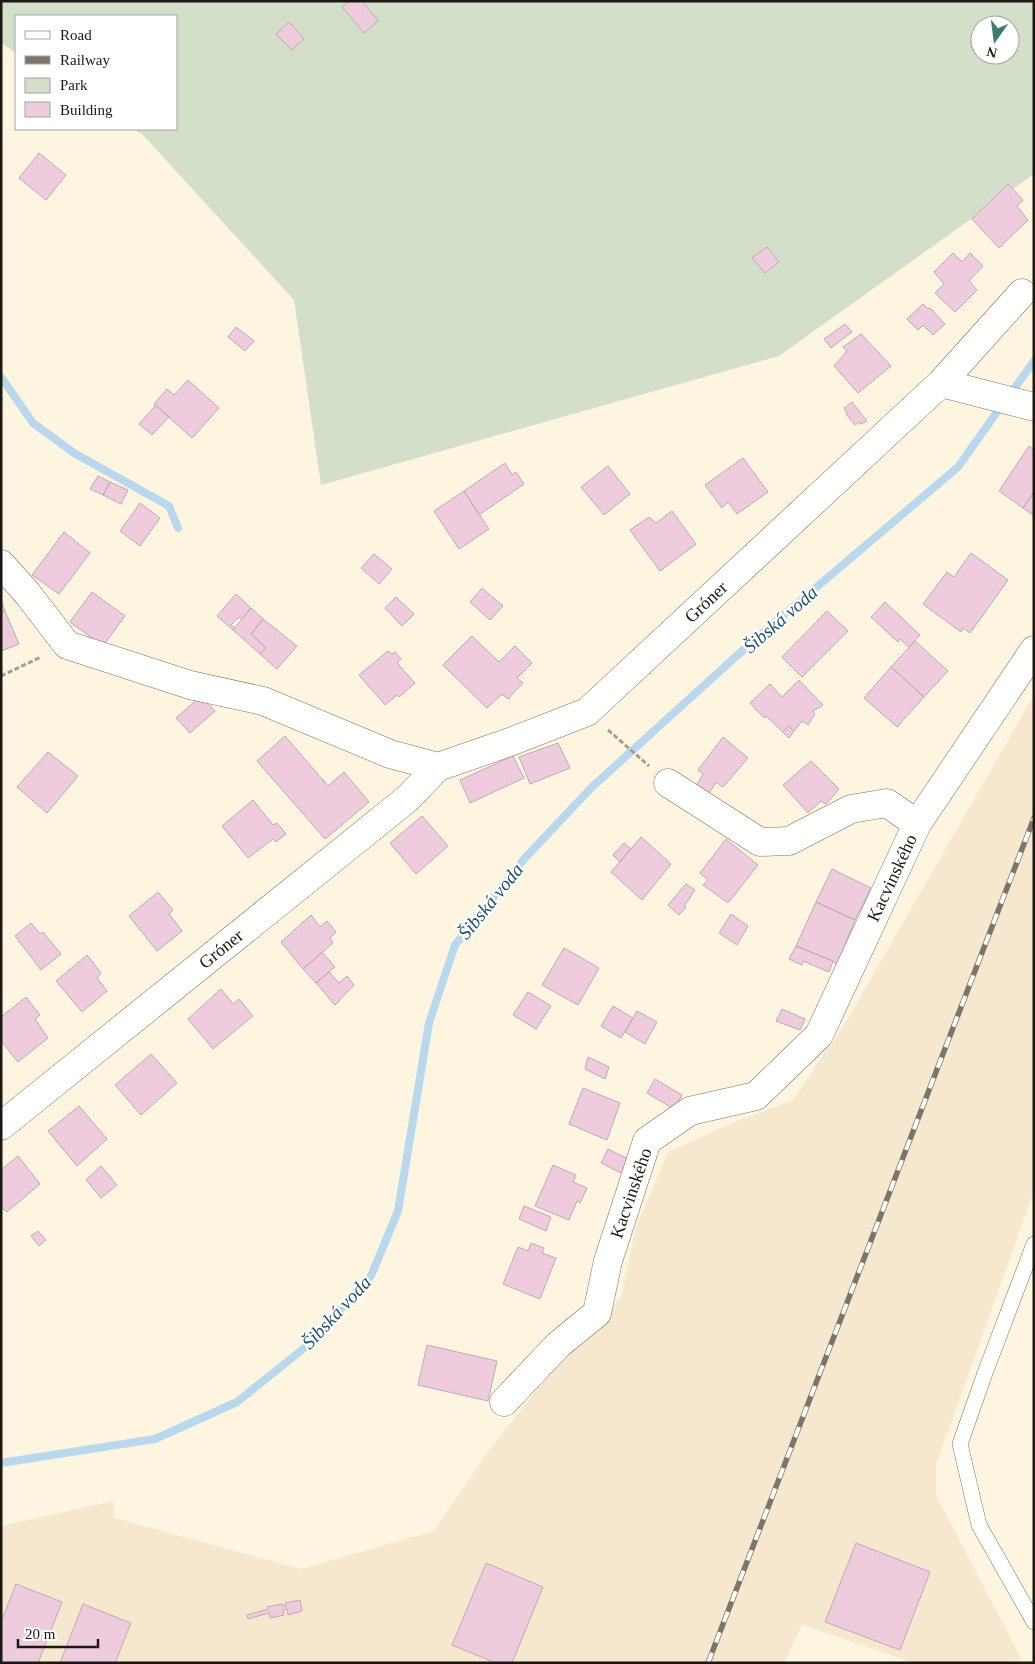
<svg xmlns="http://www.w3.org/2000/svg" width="1035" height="1664" font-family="Georgia,serif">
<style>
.built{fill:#f5e8ce}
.green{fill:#d4dfca;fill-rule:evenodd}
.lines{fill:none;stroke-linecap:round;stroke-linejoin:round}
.stream{stroke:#b9d8ee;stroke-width:8}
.building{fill:#efccdd;stroke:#bfaab4}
.lane-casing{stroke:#7b7261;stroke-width:16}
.street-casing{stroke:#7b7261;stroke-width:29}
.path{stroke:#a59e90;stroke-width:3;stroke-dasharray:5 2.5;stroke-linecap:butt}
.lane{stroke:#fff;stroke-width:15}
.street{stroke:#fff;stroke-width:28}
.rail-casing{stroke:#7b7669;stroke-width:5.5}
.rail{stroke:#fff;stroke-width:4;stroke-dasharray:11;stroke-linecap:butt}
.labels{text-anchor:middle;stroke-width:4.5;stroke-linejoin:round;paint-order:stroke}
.street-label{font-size:18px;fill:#1b1811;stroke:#fff}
.water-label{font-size:19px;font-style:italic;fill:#1d506f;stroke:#fff}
</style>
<rect width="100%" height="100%" fill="#fef5e1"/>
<path class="built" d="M1034,695V1191L936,1465V1495L1021,1658L1012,1663H914L802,1625L784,1663H1V1526L113,1501L115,1518L301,1569L434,1531L490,1449L561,1360L621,1297L636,1227L668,1152L730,1124L793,1100L846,1022Z"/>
<path class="green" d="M1,1H1034V174L779,356L321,485L294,300L142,134L133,129H176V16H16V53L1,43ZM980,25H1010V55H980Z"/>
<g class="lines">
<path class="stream" d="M1,377L33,423L74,453L169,506L178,528
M1009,396L1034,361
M1,1463L155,1439L237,1402L308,1345L371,1276L398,1211L429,1023L455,945L525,858L592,787L752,642L958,467L1002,405"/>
</g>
<path class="building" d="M350,1H362L378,21L364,33L342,7Z
M289,22L304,39L292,50L276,34Z
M39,153L66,175L46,200L19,178Z
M1008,184L1023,200L1017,206L1028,220L999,248L972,219Z
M767,247L779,262L765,273L752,258Z
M953,253L962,262L970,253L983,266L969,281L977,290L955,312L935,293L944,284L934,272Z
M923,304L928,309L930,308L945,324L933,335L923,325L918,330L907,319Z
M845,324L852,332L831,348L824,339Z
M236,327L254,341L245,351L228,337Z
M861,334L891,366L858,393L834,366L847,351L843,347Z
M188,380L219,408L192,438L154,404L167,389L174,395Z
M852,402L867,421L861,424L860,422L855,425L846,414L847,413L844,408Z
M156,405L169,417L152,435L139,424Z
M1029,446L1034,450V492L1023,508L999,491Z
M743,458L768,492L737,514L728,502L722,508L705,485Z
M505,463L512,475L516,472L524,484L479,515L464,491Z
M608,466L630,494L604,515L581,487Z
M98,476L110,482L103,495L90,489Z
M110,482L128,490L121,504L103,495Z
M464,491L489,529L459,549L434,511Z
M1034,492V516L1023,508Z
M140,503L160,518L140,546L120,531Z
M672,511L696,544L660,571L630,530L649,517L656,523Z
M64,532L90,553L59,594L32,575Z
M971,553L1008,580L970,633L963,628L961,632L923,604L947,572L954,577Z
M374,554L392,569L379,584L361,568Z
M482,588L503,606L490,620L470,602Z
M92,592L125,616L103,646L70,622Z
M236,594L251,608L242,619L239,617L231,625L235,628L233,630L217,616Z
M396,597L414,614L402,626L385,608Z
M1,600L5,611L1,612Z
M885,602L920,635L909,647L900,639L898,642L871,617Z
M251,608L263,619L251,634L266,648L260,654L233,630Z
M5,611L19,644L1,651V612Z
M827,611L848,631L802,677L782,657Z
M263,619L297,646L277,669L260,654L266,648L251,634Z
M472,636L499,662L515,646L532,663L517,678L523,683L508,699L502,694L487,708L443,665Z
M915,641L948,671L924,697L891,667Z
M388,651L392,654L395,652L401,659L397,663L415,683L399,697L397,695L385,705L359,675Z
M891,667L924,697L897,727L864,698Z
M799,680L823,705L813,711L815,714L808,725L802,721L794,731L789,726L783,732L766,716L764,718L750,703L770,684L782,697Z
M201,696L215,711L190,733L176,718Z
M789,726L794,731L789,738L783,732Z
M285,736L328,786L344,772L369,802L325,839L257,761Z
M723,737L748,758L723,787L716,782L708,795L696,786L703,774L698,770Z
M558,743L570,768L530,784L519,757Z
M48,752L78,776L47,813L17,787Z
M513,756L524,778L470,803L460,780Z
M811,761L839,789L826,804L821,801L808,813L783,785Z
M253,800L273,825L277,823L286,834L276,842L273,839L248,858L222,826Z
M422,816L448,846L416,874L390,843Z
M641,837L671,864L642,900L611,872Z
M726,839L758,865L728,903L703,885L708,880L700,873Z
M624,843L631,849L620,862L613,855Z
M832,869L871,888L855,920L816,902Z
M686,884L695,890L684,906L686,907L679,915L668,905Z
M158,892L173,910L169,914L182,931L157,951L129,916Z
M816,902L855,920L837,965L833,961L796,946Z
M731,914L748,926L737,945L719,933Z
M311,915L320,927L327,921L336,932L330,938L333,943L303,969L281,942Z
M31,923L40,934L43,932L61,954L41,970L15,936Z
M796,946L833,961L829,972L803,961L802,965L789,959Z
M564,948L599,968L578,1005L542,985Z
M322,952L335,967L316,983L303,969Z
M87,955L101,973L97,978L107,991L82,1012L56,981Z
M329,972L339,983L347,976L354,985L335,1005L316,983Z
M221,989L233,1004L239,999L253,1016L213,1049L188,1019Z
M528,992L551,1006L536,1029L513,1015Z
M26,997L40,1015L35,1019L48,1038L18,1062L1,1041V1017Z
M613,1006L633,1018L621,1038L601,1026Z
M782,1009L805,1019L800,1030L776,1021Z
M637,1011L657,1022L645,1044L625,1032Z
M151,1054L177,1083L141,1115L115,1085Z
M588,1057L609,1067L605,1079L585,1069Z
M655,1079L682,1095L674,1109L647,1093Z
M583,1088L620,1103L607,1140L569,1124Z
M79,1106L107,1139L77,1166L48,1131Z
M608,1149L630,1160L623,1174L601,1163Z
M18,1156L40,1184L7,1212L1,1206V1170Z
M553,1165L576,1175L573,1182L587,1188L580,1203L577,1201L569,1220L535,1206Z
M101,1166L117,1185L101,1198L86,1180Z
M524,1206L551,1217L546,1231L519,1219Z
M38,1231L46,1240L39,1246L31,1236Z
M531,1243L544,1248L542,1253L556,1258L540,1299L503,1284L518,1247L528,1251Z
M427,1345L497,1361L488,1401L418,1385Z
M856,1543L930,1572L900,1650L825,1622Z
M486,1563L543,1587L512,1663H496L452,1645Z
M16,1584L62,1602L38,1663H1V1622Z
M300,1600L302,1611L288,1615L287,1609L283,1610L284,1615L270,1618L269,1613L248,1619L247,1615L268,1609L267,1607L282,1604L283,1606H286L285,1603Z
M83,1604L131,1623L115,1663H60Z"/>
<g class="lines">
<defs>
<path id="lane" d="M1034,1244L985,1373L960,1444L979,1525L1034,1622"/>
<path id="street" d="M941,383L1034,407
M1,564L27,593L67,645L190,685L263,701L390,754L438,767
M668,783L760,842L789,841L851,809L887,803L917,824
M1,1126L407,799L438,767L510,742L587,712L941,383L1022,293
M504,1402L558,1345L597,1313L608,1261L647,1141L690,1111L756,1096L819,1035L917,824L1034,650"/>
</defs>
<use href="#lane" class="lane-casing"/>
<use href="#street" class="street-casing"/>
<path class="path" d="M1,676L41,657
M608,730L649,766"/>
<use href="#lane" class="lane"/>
<use href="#street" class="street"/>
<defs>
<path id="rail" d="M708,1663L1034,818"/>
</defs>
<use href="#rail" class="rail-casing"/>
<use href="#rail" class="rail"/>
</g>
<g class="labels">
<g class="street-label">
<text transform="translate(706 602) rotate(-43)" y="6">Gróner</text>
<text transform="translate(892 878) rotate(-65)" y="6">Kacvinského</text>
<text transform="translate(221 949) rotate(-39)" y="6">Gróner</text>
<text transform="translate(631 1193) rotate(-71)" y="6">Kacvinského</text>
</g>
<g class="water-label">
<text transform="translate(780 619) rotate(-41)" y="7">Šibská voda</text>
<text transform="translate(490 901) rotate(-51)" y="7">Šibská voda</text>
<text transform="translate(336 1312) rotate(-47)" y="7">Šibská voda</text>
</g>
</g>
<rect width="1035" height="1664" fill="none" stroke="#1b1811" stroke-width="5"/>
<rect x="15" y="15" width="162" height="115" fill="#ffffff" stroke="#a4a3a0"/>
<rect x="25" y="31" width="25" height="8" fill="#ffffff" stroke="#a4a3a0"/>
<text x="60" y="40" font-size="15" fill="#1b1811">Road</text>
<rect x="25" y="56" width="25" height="8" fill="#7b7669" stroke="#a4a3a0"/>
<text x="60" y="65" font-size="15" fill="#1b1811">Railway</text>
<rect x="25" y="78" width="25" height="15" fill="#d4dfca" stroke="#a4a3a0"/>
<text x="60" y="90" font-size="15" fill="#1b1811">Park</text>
<rect x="25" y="102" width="25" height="15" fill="#efccdd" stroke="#a4a3a0"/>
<text x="60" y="115" font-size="15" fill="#1b1811">Building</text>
<g transform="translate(995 40) rotate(194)"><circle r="24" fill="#ffffff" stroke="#a4a3a0"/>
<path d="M0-4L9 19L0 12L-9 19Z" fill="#3a7d6e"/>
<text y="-8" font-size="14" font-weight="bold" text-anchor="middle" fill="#1b1811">N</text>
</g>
<path d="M18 1639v8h80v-8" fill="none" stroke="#1b1811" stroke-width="2.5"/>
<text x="25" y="1639" font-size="15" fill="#1b1811" stroke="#ffffff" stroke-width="4" paint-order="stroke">20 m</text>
</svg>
